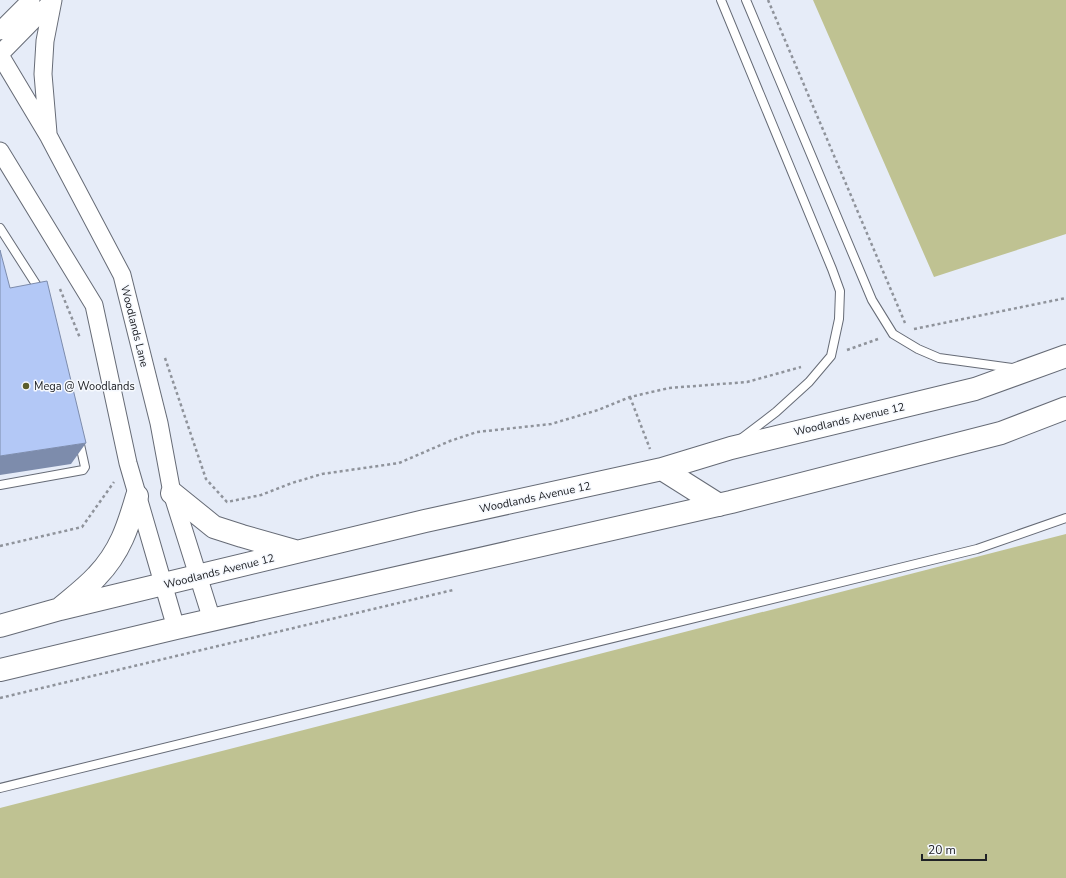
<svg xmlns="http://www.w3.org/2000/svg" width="1066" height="878" font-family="'Nunito Sans',sans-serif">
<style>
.green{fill:#bfc292}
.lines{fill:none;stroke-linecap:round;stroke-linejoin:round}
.service-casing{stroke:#666b76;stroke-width:10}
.minor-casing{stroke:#666b76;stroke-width:19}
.primary-casing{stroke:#666b76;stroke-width:24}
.path{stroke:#8f939b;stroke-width:2.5;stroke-dasharray:3 3;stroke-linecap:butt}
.service{stroke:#fff;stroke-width:8}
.minor{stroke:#fff;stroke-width:17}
.primary{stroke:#fff;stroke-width:22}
.shaded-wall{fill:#7d8cac}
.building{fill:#b3c8f6;stroke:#7d8cac}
.poi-dot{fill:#5a5c2a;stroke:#f6f9fe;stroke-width:1.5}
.labels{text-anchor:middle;stroke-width:3;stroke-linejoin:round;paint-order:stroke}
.street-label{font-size:11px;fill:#202226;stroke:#f6f9fe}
.poi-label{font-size:11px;fill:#202226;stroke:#f6f9fe;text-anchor:start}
</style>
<rect width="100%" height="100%" fill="#e6ecf8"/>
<path class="green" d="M813,0H1066V234L934,277Z
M1066,534V878H0V808Z"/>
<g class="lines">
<defs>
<path id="service" d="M721,0L832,269L840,291L839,319L831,356L809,382L776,412L742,438
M746,0L872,300L893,334L918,349L939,358L1012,368
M0,228L41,292
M0,485L83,470L85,467L79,440
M0,788L977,549L1066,518"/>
<path id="minor" d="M0,31L31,0
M0,54L53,0
M0,55L49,137L122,275L159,423L172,493L212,620
M48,133L43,74L45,41L53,0
M0,151L94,305L128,463L176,628"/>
<path id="primary" d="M662,469L719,505
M172,493L214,527L242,536L295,551
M62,607C74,597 87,587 97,576C120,552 128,527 137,496
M0,626L60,609L425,521L662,469L731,448L975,389L1066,356
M0,670L176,628L731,502L1001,433L1066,408"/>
</defs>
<use href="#service" class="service-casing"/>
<use href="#minor" class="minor-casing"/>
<use href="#primary" class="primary-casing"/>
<path class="path" d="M768,0L905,323
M60,289L80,338
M914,329L1066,298
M847,350L878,339
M165,358L206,479L227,502L261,495L292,483L322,474L399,463L450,441L477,432L551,424L598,410L630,397L669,388L747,382L801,367
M630,397L650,449
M0,546L82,527L114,482
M0,698L453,590"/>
<use href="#service" class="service"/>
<use href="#minor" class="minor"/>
<use href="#primary" class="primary"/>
</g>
<path class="shaded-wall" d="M86,443L71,464L0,475V456Z"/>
<path class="building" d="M0,250L10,288L47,281L86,443L0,456Z"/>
<circle class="poi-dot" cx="26" cy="386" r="4"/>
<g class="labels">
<g class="street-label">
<text transform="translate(135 326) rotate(76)" y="4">Woodlands Lane</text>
<text transform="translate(849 419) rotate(-13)" y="4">Woodlands Avenue 12</text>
<text transform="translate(535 497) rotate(-12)" y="4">Woodlands Avenue 12</text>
<text transform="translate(219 571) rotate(-14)" y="4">Woodlands Avenue 12</text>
</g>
<g class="poi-label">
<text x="34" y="390">Mega @ Woodlands</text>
</g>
</g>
<path d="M922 854v6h64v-6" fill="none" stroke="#202226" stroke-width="2"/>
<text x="928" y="854" font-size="12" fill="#202226" stroke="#f6f9fe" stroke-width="3" paint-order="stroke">20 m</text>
</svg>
